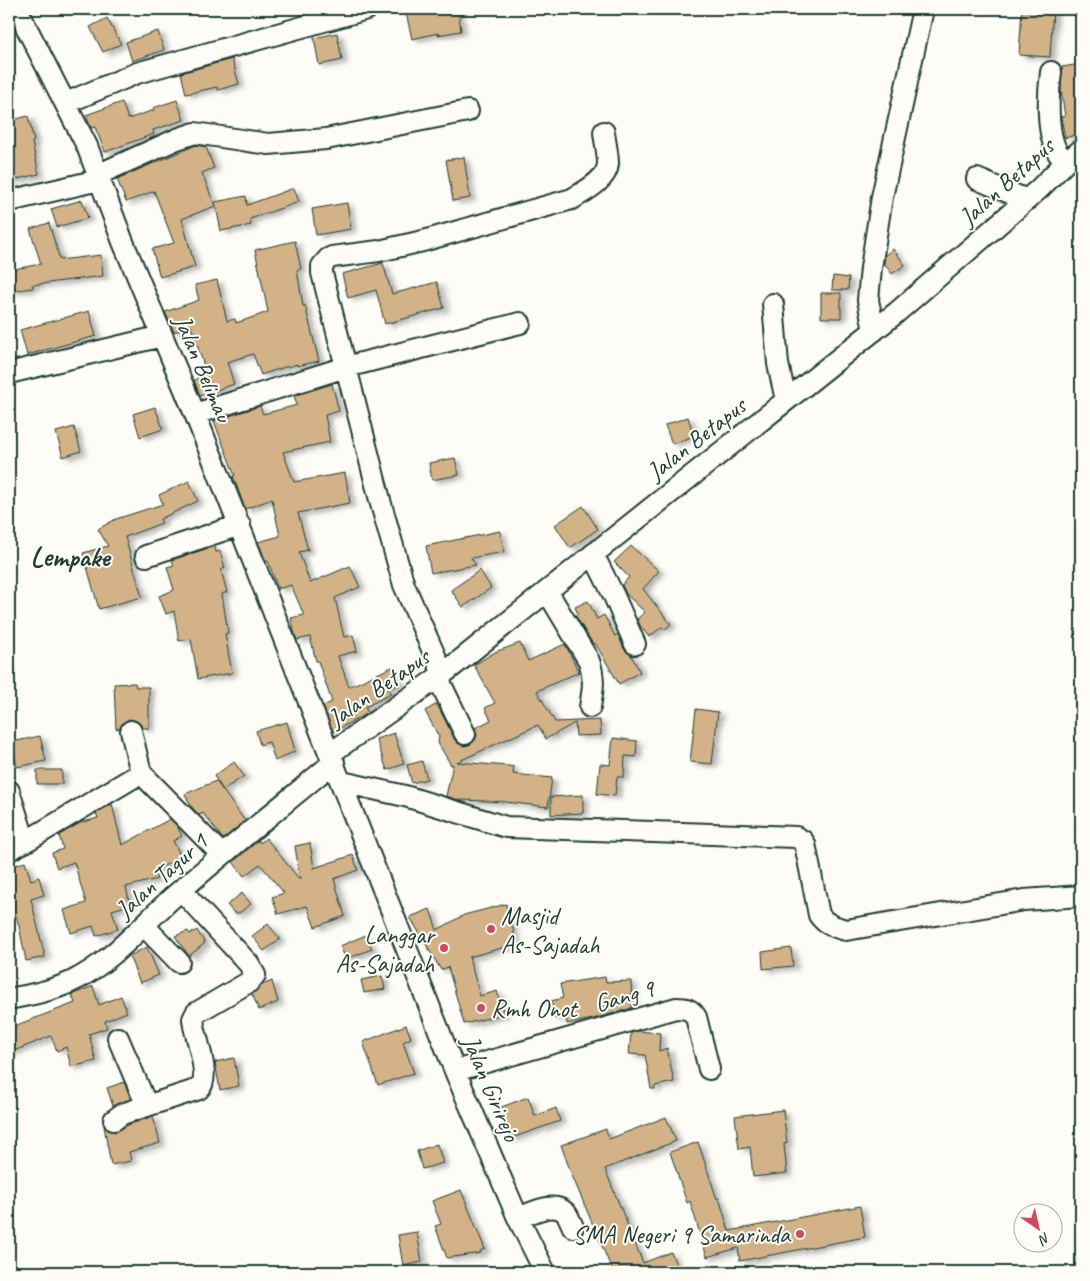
<svg xmlns="http://www.w3.org/2000/svg" width="1090" height="1281" font-family="Caveat,sans-serif">
<style>
.building{fill:#d2b286;stroke:#1f3d34;filter:url(#shadow)}
.lines{fill:none;stroke-linecap:round;stroke-linejoin:round}
.minor-casing{stroke:#1f3d34;stroke-width:24}
.minor{stroke:#fdfcf7;stroke-width:20}
.poi-dot{fill:#d1495b;stroke:#fdfcf7;stroke-width:2}
.labels{text-anchor:middle;stroke-width:4;stroke-linejoin:round;paint-order:stroke}
.street-label{font-size:25px;fill:#1f3d34;stroke:#fdfcf7}
.poi-label{font-size:25px;fill:#1f3d34;stroke:#fdfcf7;text-anchor:start}
.quarter-label{font-size:28px;font-weight:bold;fill:#1f3d34;stroke:#fdfcf7}
</style>
<defs>
<filter id="shadow"><feDropShadow dx="5.5" dy="3" stdDeviation="2.5" flood-color="#0004"/></filter>
</defs>
<rect width="100%" height="100%" fill="#fdfcf7"/>
<filter id="ink" filterUnits="userSpaceOnUse"><feTurbulence type="fractalNoise" baseFrequency=".02" numOctaves="2"/><feDisplacementMap in="SourceGraphic" scale="10" xChannelSelector="R" yChannelSelector="G"/><feConvolveMatrix kernelMatrix="1 2 1 2 8 2 1 2 1" color-interpolation-filters="sRGB"/></filter>
<g filter="url(#ink)">
<path class="building" d="M426,9H458L461,31L438,35V33L412,39L406,13Z
M1022,9H1053L1050,57L1019,55Z
M107,18L121,44L103,52L90,27Z
M158,31L164,50L132,61L126,42Z
M337,33L342,60L319,65L314,38Z
M232,59L239,84L218,90L217,87L186,94L181,73Z
M1081,64V133L1065,138L1061,117L1065,116L1061,91L1062,67Z
M177,100L184,120L153,130L154,134L105,152L95,127L91,128L86,115L122,102L128,119L154,110L153,108Z
M28,116L34,141L32,142L39,174L9,181V121Z
M196,145L206,147L214,168L202,173L215,206L182,219L195,267L160,277L152,249L174,243L154,191L126,202L117,179Z
M464,157L470,198L453,201L446,160Z
M294,188L299,202L250,219L251,225L221,231L215,202L246,196L247,205Z
M82,200L88,218L57,227L51,209Z
M347,203L351,229L316,235L312,209Z
M49,223L60,260L101,255L103,276L32,285L33,288L9,291V270L41,264L30,229Z
M295,241L301,269L297,270L303,306L305,305L319,361L297,366V364L288,367V366L261,375L253,354L227,362L234,384L200,396L194,380L207,375L191,326L174,332L165,312L199,300L195,285L217,280L227,321L235,319L236,323L268,312L255,250Z
M893,249L905,265L892,274L884,263L885,255Z
M383,263L392,294L437,282L444,308L385,324L376,290L348,298L342,274Z
M833,276L849,278L848,290H832Z
M821,293H841V318H821Z
M89,311L96,336L27,355L20,330Z
M332,384L339,411L325,415L330,442L283,452L294,482L345,473L350,503L298,513L308,550L299,552L310,583L350,566L360,587L335,598L344,637L353,635L357,651L338,656L349,687L392,667L400,684L388,689L391,694L365,707L368,713L333,732L323,706L332,702L318,661H316L310,637L297,640L295,635L291,618L304,615L291,585L278,589L268,561L266,562L258,542L280,536L272,499L245,509L233,476H235L214,421L260,406L263,414L297,405L294,396Z
M155,407L163,429L140,437L133,414Z
M688,417L694,436L672,444L665,425Z
M74,427L81,451L63,457L56,432Z
M455,458L459,475L432,480L429,463Z
M189,481L198,501L160,519L162,523L125,537L142,597L99,609L83,553L108,546L98,529L116,519L163,504L159,495Z
M583,506L598,529L570,548L555,525Z
M500,531L504,552L471,558L476,565L431,573L426,546Z
M215,546L216,552L220,551L225,568L221,570L227,592L222,594L228,633L225,634L232,673L198,679L191,639L179,641L174,611L166,614L159,596L174,590L167,567L174,565L172,560Z
M631,546L659,571L643,589L671,624L664,630L662,627L649,637L641,627L637,619L645,612L626,594L622,585L629,577L614,562Z
M480,570L491,588L463,607L451,590Z
M588,601L597,619L604,615L615,636L618,634L624,649L631,655L640,672L619,684L595,643L593,644L575,615L578,614L575,607Z
M520,643L528,661L565,644L579,672L537,691L555,722L600,720L601,735L576,736L575,723L546,739L538,725L457,762L508,766L514,767L513,774L552,778L548,807L506,802L463,800L462,801L446,796L453,764L451,765L438,743L439,737L425,711L437,704L455,740L459,744L464,746L471,744L475,740L477,735L475,728L491,720L485,708L495,703L474,665L495,652Z
M135,683L136,687H149V728H143L139,723L134,720L129,719L123,723L120,728L116,729L114,684Z
M696,709L718,712L712,764L690,762Z
M287,722L295,751L275,761L269,742L260,745L256,731Z
M394,733L404,764L387,770L376,739Z
M40,736L46,761L17,767L12,742Z
M613,738L637,741L636,757L625,756L624,777H617L615,796L597,794L600,764L610,765Z
M422,761L427,779L412,783L407,765Z
M234,762L244,776L223,790L214,776Z
M37,770H62V784H37Z
M216,781L245,821L223,839L203,813L199,815L191,806L185,794Z
M583,795V813L551,815V797Z
M112,804L122,845L170,819L177,826L182,836L173,841L181,856L155,871L157,879L126,887L130,905L112,910L118,929L96,936L93,926L71,933L64,910L86,903L74,862L57,868L52,853L63,849L59,835L80,823L98,818L96,813Z
M266,838L300,880L295,846L310,843L314,868L353,855L358,870L334,879L345,916L315,927L307,906L278,914L272,897L284,893L260,864L244,876L233,862L259,840L260,843Z
M25,862L31,880L39,877L44,895L31,899L45,957L26,961L19,926L9,893V867Z
M242,893L251,904L239,913H234L227,905Z
M506,904L517,944L469,957L480,996L497,991L504,1014L464,1024L448,967L441,970L410,917L430,909L437,930L464,915Z
M268,924L280,939L264,951L252,936Z
M197,930L205,943L189,956L175,936L188,931L190,934Z
M366,935L372,949L346,959L340,946Z
M147,947L159,975L140,983L129,956Z
M791,948L793,966L763,969L762,952Z
M382,976L385,989L364,993L361,980Z
M605,977L606,982L631,981L632,1008L593,1019L567,1024L566,1016L555,1019L551,1001L563,998L560,984Z
M272,981L278,1002L259,1010L252,994L262,985Z
M93,986L99,1005L121,996L127,1012L105,1021L107,1028L89,1034L96,1061L71,1067L66,1047L57,1051L51,1036L9,1053V1028L75,1003L72,995Z
M406,1025L411,1038L403,1042L414,1073L378,1085L363,1042Z
M637,1031L660,1033L659,1051L667,1048L674,1082L655,1086V1089H651L645,1055L629,1054L631,1033Z
M234,1058L239,1086L220,1090L215,1062Z
M124,1082L131,1099L113,1106L107,1088Z
M528,1097L535,1116L556,1108L560,1121L509,1139L499,1108Z
M783,1110L787,1143L784,1144L787,1173L753,1177L750,1147L739,1149L735,1116Z
M153,1116L160,1143L129,1152L131,1161L111,1165L104,1126L109,1131L116,1132L128,1125Z
M666,1117L676,1141L605,1169L643,1263L671,1252L679,1272H613L571,1173L561,1145L606,1129L609,1139Z
M698,1142L717,1199L719,1198L729,1231L860,1206L865,1237L740,1261L738,1248L707,1257L690,1201L687,1203L670,1152Z
M437,1144L443,1163L422,1169L417,1151Z
M461,1190L485,1249L480,1251L481,1253L447,1258L435,1226L441,1224L432,1201Z
M417,1232L422,1262L403,1266L398,1235Z"/>
<g class="lines">
<defs>
<path id="minor" d="M17,9L87,146L123,242L195,414L455,1071L518,1218L545,1272
M1051,72C1048,94 1046,134 1058,153C1060,156 1063,159 1066,162
M66,103L137,73L367,9
M97,175L177,139L195,133L268,144L326,139L468,111
M977,179L1027,200
M9,201L99,180
M773,304L778,364L786,400
M874,331L868,300L871,268L882,197L923,9
M9,373L162,336
M195,414L346,367L520,323
M593,554L614,596L635,644
M146,556L240,525
M547,591L589,661C595,677 593,690 590,707
M443,674L404,585L381,504L322,273V266L328,259L332,257L379,251L423,241L572,199C585,191 607,180 608,164C608,153 605,142 604,132
M438,678L465,734
M131,731L141,773L222,855
M331,753L443,674L896,313L1039,189L1066,162L1081,150
M342,782L405,796L506,827L796,837L803,841L805,844L819,915C826,925 835,927 846,930L1024,900L1081,896
M9,791L25,842
M9,850L30,839L141,773
M145,924L152,934L179,962
M9,999C30,995 51,991 71,982C111,963 141,926 173,897C226,851 280,807 334,762
M118,1038L147,1106
M455,1071L676,1008C686,1008 691,1009 696,1017L709,1069
M114,1120L122,1114L199,1089C211,1078 197,1041 194,1026L193,1019L196,1013L249,982L255,975L249,964L181,890
M518,1218C532,1213 554,1200 566,1213C569,1217 571,1223 573,1227"/>
</defs>
<use href="#minor" class="minor-casing"/>
<use href="#minor" class="minor"/>
</g>
</g>
<g class="poi-dot">
<circle cx="491" cy="929" r="5"/>
<circle cx="444" cy="948" r="5"/>
<circle cx="481" cy="1008" r="5"/>
<circle cx="800" cy="1234" r="5"/>
</g>
<g class="labels">
<g class="street-label">
<text transform="translate(1006 181) rotate(-42)" y="9">Jalan Betapus</text>
<text transform="translate(204 368) rotate(67)" y="9">Jalan Belimau</text>
<text transform="translate(696 438) rotate(-38)" y="9">Jalan Betapus</text>
<text transform="translate(378 687) rotate(-35)" y="9">Jalan Betapus</text>
<text transform="translate(161 875) rotate(-42)" y="9">Jalan Tagur 1</text>
<text transform="translate(624 995) rotate(-16)" y="9">Gang 9</text>
<text transform="translate(492 1088) rotate(67)" y="9">Jalan Girirejo</text>
</g>
<g class="poi-label">
<text x="501" y="924">Masjid<tspan x="501" dy="29">As-Sajadah</tspan></text>
<text x="434" y="943" text-anchor="end">Langgar<tspan x="434" dy="29">As-Sajadah</tspan></text>
<text x="491" y="1017">Rmh Onot</text>
<text x="790" y="1243" text-anchor="end">SMA Negeri 9 Samarinda</text>
</g>
<g class="quarter-label">
<text x="70" y="566">Lempake</text>
</g>
</g>
<rect width="1090" height="1281" fill="none" stroke="#fdfcf7" stroke-width="30"/>
<rect x="15" y="15" width="1060" height="1251" fill="none" stroke="#1f3d34" stroke-width="2" filter="url(#ink)"/>
<g transform="translate(1038 1228) rotate(146)"><circle r="24" fill="#fdfcf7" stroke="#a4b0a9"/>
<path d="M0-4L9 19L0 12L-9 19Z" fill="#d1495b"/>
<text y="-8" font-size="14" font-weight="bold" text-anchor="middle" fill="#1f3d34">N</text>
</g>
</svg>
